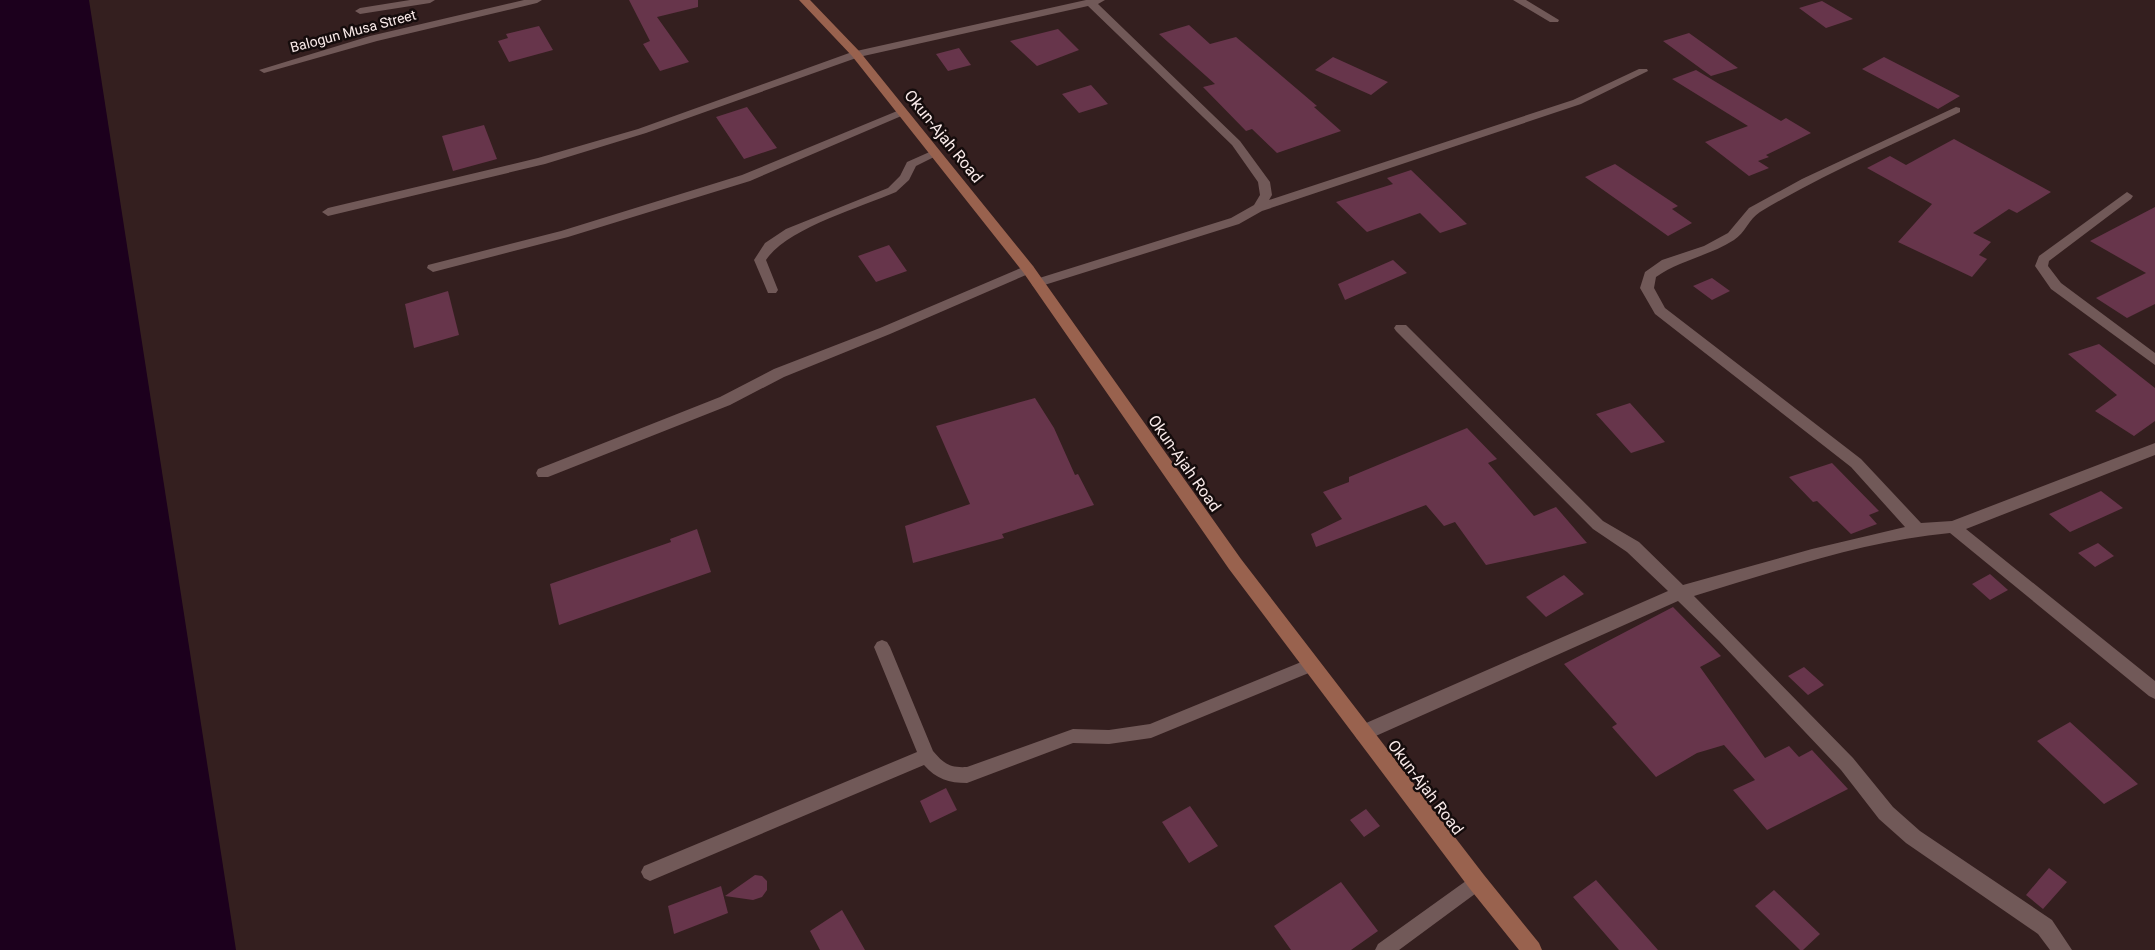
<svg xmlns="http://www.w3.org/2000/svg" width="2155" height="950" font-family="Roboto,sans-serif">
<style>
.water{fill:#1c001d}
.building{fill:#67354b}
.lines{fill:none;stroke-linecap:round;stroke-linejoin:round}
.lane{fill:#715958;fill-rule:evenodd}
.street{fill:#715958;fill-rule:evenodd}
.secondary{fill:#99624e;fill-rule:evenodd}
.labels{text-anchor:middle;stroke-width:5;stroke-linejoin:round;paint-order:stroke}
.far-street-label{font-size:14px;fill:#faebea;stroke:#150c0c}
.street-label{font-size:16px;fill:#faebea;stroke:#150c0c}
</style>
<rect width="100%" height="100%" fill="#341f1f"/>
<path class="water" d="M0,0H89L236,950H0Z"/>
<path class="building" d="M629,0H698V7L657,17L689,62L660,71L643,44L650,41Z
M1822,1L1853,19L1826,28L1799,8Z
M1189,25L1210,44L1236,37L1317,106L1314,107L1341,131L1277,153L1252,129L1246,131L1203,87L1215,84L1159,34Z
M539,26L553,50L509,62L498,41L508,38L506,34Z
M1058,29L1079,50L1037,66L1010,41Z
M1689,33L1738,68L1711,76L1663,41Z
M959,48L971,65L948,71L936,54Z
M1333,57L1388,82L1371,95L1315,70Z
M1884,57L1960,96L1938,109L1862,69Z
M1696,70L1781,121L1786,118L1811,133L1766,155L1769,157L1758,161L1769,168L1749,176L1705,142L1748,126L1672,79Z
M1091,85L1108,104L1079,113L1062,94Z
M747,107L777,148L744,159L716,117Z
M484,125L497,159L453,171L442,136Z
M1954,139L2051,192L2017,213L2009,209L1973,233L1991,242L1979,255L1987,259L1972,277L1898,242L1932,204L1867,168L1890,156L1906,165Z
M1615,164L1678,206L1672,209L1692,223L1668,236L1585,177Z
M1411,170L1467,224L1440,233L1420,213L1367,232L1336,202L1393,184L1387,178Z
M2155,207V304L2127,318L2096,298L2146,273L2090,241Z
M889,245L907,271L876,282L858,256Z
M1393,260L1407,273L1345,300L1338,284Z
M1712,278L1730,291L1712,300L1693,286Z
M448,291L459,335L414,348L405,304Z
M2099,344L2155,388V421L2134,436L2095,411L2117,395L2068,354Z
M1035,398L1054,428L1075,475L1078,474L1094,505L1002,534L1004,538L913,563L905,526L970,504L936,426Z
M1630,403L1665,442L1631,453L1596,414Z
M1467,428L1497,459L1488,463L1534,516L1556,507L1587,543L1486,565L1455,522L1444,526L1426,505L1316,547L1311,534L1342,519L1323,492L1349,482V477Z
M1832,463L1879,511L1869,515L1877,524L1851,534L1817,501L1813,502L1789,477Z
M2101,491L2123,508L2070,532L2049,514Z
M697,529L711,572L559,625L550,584L671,542L670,539Z
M2098,543L2114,556L2095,567L2078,553Z
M1990,574L2008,590L1990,600L1972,584Z
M1564,575L1584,594L1546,617L1526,597Z
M1673,607L1721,656L1700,667L1765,758L1789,746L1799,757L1812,750L1848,789L1767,830L1733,790L1755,780L1724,745L1697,753L1656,777L1612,727L1617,724L1564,664Z
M1804,667L1824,685L1808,695L1788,676Z
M2070,722L2138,784L2104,804L2037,741Z
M946,788L957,810L930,823L920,801Z
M1190,806L1218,846L1189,863L1162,822Z
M1366,809L1380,826L1364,837L1350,820Z
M2049,868L2067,882L2043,909L2026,895Z
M755,875L762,876L767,881V890L762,897L753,900L725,896Z
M1596,880L1658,950H1619L1573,897Z
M1341,882L1378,931L1351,950H1291L1274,926Z
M721,886L728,913L674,934L668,906Z
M1774,890L1820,934L1803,950H1800L1755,906Z
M842,910L865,950H820L810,931Z"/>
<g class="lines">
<path class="lane" d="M934,150L938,151V155L916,166L909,180L896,192C861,207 786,229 766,260L778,290L776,293H768L754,260L765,243L786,229L888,188L900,176L907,162Z
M882,640L887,642L890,647L933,751C944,764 950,768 967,767L1073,729L1109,730L1150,724L1311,658L1316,660L1319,665L1316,670L1151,738L1109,744L1073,743L967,783C949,783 936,779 924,765L650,881L644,878L641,872L644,866L917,752L874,647L877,642Z
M1477,873L1483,876L1486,882L1483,888L1399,950H1375L1378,944Z"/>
<path class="street" d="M410,0H435L430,3L360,14L355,11L360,8Z
M524,0H542L537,3L377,41L264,73L259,70L370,36Z
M1086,0H1105L1098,4L1240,141L1270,182L1272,195L1269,200L1573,100L1639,69H1647L1648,71L1581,104L1262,211L1239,224L1038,287L1033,286L1031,283L1033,280L1231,218L1254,205L1260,195L1258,182L1232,145L1088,6L859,57L646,133L545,164L328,216L322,212L328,208L538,158L638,129L852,52Z
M1513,0H1526L1559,20L1558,22H1550Z
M1956,107L1960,108V112C1893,145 1823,174 1760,212C1749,219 1745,233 1734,240C1709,256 1680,260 1656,277L1654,288L1665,308L1861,459L1921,523L1952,521L2155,443V455L1966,529L2155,681V699L2149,696L1950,533C1863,541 1778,571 1694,596L1853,758L1893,807L1920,831L2052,920L2072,950H2050L2038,934L1906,843L1879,819L1841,770L1719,641L1678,601L1369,739L1363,741L1357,739L1354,733L1357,727L1668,591L1627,552L1593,529L1396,331L1394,328L1396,325H1406L1603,521L1639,542L1683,585L1812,549L1905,527L1851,467L1655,314L1640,288L1645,272L1662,260L1704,246L1728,233L1749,208L1802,179Z
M902,109L906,110V114L750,181L568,237L433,272L427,268L428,265L561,231L742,175Z
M2127,192L2133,196L2131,199L2049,261L2048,266L2061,283L2155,353V365L2051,289L2035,266L2039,256Z
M1028,265L1033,266L1034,269L1033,272L890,334L784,377L730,405L548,477H538L536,473L538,469L720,397L774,369L880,328Z"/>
<path class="secondary" d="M799,0H810L860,52L1033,266L1241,559L1484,875L1539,943L1542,950H1519L1470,889L1229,569L1023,272L852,56Z"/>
</g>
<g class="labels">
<g class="far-street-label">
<text transform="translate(353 31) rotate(-15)" y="5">Balogun Musa Street</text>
</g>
<g class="street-label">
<text transform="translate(944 136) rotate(51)" y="6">Okun-Ajah Road</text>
<text transform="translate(1185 463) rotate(55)" y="6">Okun-Ajah Road</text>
<text transform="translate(1426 787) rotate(53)" y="6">Okun-Ajah Road</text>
</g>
</g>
</svg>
